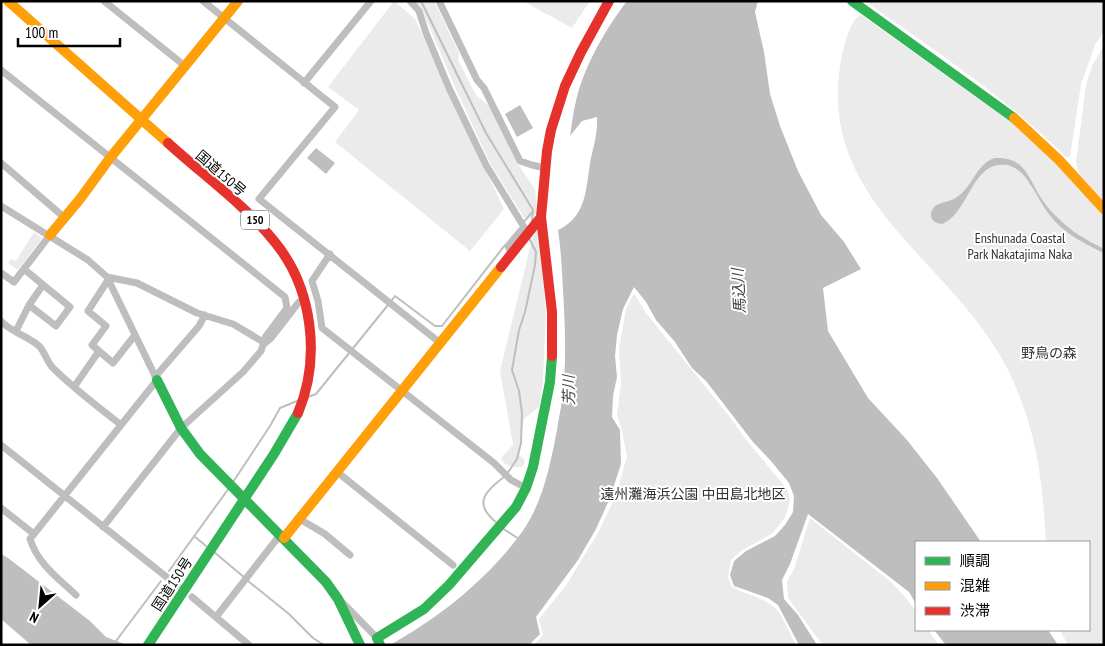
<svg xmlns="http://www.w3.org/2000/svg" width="1105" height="646" font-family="'PT Sans Narrow','Noto Sans JP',sans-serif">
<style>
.green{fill:#ebebeb}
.water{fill:#bebebe}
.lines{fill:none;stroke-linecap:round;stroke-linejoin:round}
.stream{stroke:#bebebe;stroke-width:2}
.street-tunnel{stroke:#d9d9d9;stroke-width:7;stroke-dasharray:7 3.5;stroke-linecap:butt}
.street{stroke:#bebebe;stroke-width:7}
.fast{stroke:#30b455;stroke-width:10}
.slow{stroke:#ff9f0a;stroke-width:10}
.jam{stroke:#e5322d;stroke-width:10}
.labels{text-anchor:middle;stroke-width:4;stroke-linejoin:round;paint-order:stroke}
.shield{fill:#fff;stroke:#4c4c4c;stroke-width:1}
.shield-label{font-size:12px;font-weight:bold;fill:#000}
.street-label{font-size:14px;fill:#000;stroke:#fff}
.park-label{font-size:14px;fill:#323232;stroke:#fff}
.water-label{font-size:15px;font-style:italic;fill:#434343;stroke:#fff}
</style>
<rect width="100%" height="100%" fill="#fff"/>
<path class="green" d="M394,1L415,19L504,209L470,251L335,142L359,110L328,87Z
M415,1H434L459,53L458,60L476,95L490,107L517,163L535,189L537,213L526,221L490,163L454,85L422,9Z
M523,1H590L572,28Z
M865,1H1104V31L1095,45L1081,84L1070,157H1066C1006,97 934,50 865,1Z
M861,15L1011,122L1055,163L1104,216V645H1068L1060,630H1089V542H1046C1042,477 1037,430 1008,370C952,258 812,202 842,55C845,44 850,19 861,15Z
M1104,45V201L1080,175L1076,162L1086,85L1092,66Z
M534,231H539L546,313L543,381L539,407L524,419L518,454L524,459L525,463L521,467C513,468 506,466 501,459L504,454L513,445L500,371Z
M34,232L42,238L18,270L8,263L11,259L16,261Z
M634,293L646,313L729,416L744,437L787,489L790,500L788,509L785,517L773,533L741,551L731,560L728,577L732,587C744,594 769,599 777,610C785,620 790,634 796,645H534L543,635L539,619L567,584L599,531L616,495L627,456L621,427L617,415L621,384L619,348L626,309Z
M810,518L892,583L907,599L916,612V630H928L939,645L822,644L788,598L787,581L794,569Z"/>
<path class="water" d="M627,1H758L755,12L764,52L770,94L780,126L798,171L821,215L844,242L861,269L823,288L828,331L868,398L907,440L937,478L981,542H916V604L909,592L808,514L790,564L782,580L784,599L798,615L817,645H799L778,605L768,598L734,586L730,575L734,561L746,551L775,536L785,525L793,512L794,496L789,483L771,461L753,442L706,381L692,368L675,342L656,320L646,302L634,287L623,309L617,335L615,356L617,377L613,396L612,417L620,430L621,464L610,498L596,529L578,560L536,617L540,634L529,645H390C440,617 488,579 522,532C543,502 550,466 557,430C558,420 561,410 562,400C567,364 565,326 563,290C562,270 561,250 558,230C586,217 586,190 590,163C593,148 598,133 597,117L582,121L570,136C572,124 573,112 576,101C584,66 605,30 627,1Z
M520,105L533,128L517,137L505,114Z
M316,148L335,163L326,174L307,158Z
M995,158C1023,157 1027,174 1039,195C1044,202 1049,210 1056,216C1070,231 1086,240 1104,249V253C1081,242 1061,232 1046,210C1040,202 1036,192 1030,184C1025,175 1017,167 1007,165C971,160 970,213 942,224C930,223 928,214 935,206C941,202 948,202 954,199C972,190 976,163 995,158Z
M1,554L8,558L90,621L106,637L127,645H31L1,619Z
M934,630H1048L1058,645H946Z"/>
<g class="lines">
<path class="stream" d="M421,1L486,133L533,210L532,221
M524,222L532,212
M391,301L395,296L435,326H442L505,245
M308,397L316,394L388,305
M507,474L517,459L521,443L522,413L519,391L512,370L519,330L525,312L535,265L536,252L529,238
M233,482L270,426L280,408L297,401
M497,523C473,504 484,492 504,477
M502,528L519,539
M194,536L206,546
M214,552L245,578
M169,571L229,488
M248,581L289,614L313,638L324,645
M113,645L161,581"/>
<path class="street-tunnel" d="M169,579L186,592"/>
<path class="street" d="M104,1L185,66
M203,1L335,107L259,199L439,342
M410,1L419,11L426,33L449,88L486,165L524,227L508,246L511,253
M439,1L477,80L484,88L520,161L532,165L545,168
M1,70L285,297L287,308L266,336L261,351L243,372L181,428L103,527
M304,83L371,1
M1,163L65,218
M1,206L88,260L107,277L157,380L30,539C38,564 58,578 76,595
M330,254L312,281L318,301L322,328L494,463L511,480L526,488
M24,269L70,307L56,326L29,305
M1,273L14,282L50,235
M107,277L137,283L197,313L233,324L265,343
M108,280L88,311L106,326L92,345L113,363L135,335
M1,321C12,333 29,336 40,347C45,353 47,361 52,367C73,388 97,406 121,425
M16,331L29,305L43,285
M265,343L271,338L299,302
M155,377L199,326L205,315
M74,387L99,351
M1,445L169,579
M336,471L453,565
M1,508L34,534
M298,518L325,534L350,555
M192,597L249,645
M342,602L377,638
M216,617L280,535"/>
<path class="fast" d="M852,1L1014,118
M157,380L181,428L200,454L326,582L338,599L360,645
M148,645L274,454L298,413
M380,645L377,638L424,609L449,585L516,507L526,488L533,467L550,382L552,356"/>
<path class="slow" d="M8,1L168,143
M1014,118L1059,160L1104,209
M50,235L80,199L110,158L238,1
M284,538L501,267"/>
<path class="jam" d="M168,143C203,175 244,204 274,241C313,288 321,358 298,413
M501,267L541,217
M552,356V312L541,217L547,151L551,130L565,86L581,52L609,1"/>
</g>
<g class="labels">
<rect class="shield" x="241" y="210.5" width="28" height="19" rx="4"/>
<g class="shield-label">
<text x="255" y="224">150</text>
</g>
<g class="street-label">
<text transform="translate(221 173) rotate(41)" y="5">国道150号</text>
<text transform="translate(172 584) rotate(-57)" y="5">国道150号</text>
</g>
<g class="park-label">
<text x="1020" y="243">Enshunada Coastal<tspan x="1020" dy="16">Park Nakatajima Naka</tspan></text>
<text x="1049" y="358">野鳥の森</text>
<text x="693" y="499">遠州灘海浜公園 中田島北地区</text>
</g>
<g class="water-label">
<text transform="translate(739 291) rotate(-93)" y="5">馬込川</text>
<text transform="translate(569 390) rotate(-91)" y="5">芳川</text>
</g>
</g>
<rect width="1105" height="646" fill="none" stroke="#000000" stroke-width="5"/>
<rect x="915" y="541" width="175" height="90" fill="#ffffff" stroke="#999999"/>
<rect x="925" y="557" width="25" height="8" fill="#30b455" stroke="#999999"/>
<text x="960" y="566" font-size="15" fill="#000000">順調</text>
<rect x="925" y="582" width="25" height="8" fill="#ff9f0a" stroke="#999999"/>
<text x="960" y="591" font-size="15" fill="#000000">混雑</text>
<rect x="925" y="607" width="25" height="8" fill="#e5322d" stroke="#999999"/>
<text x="960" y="616" font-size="15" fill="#000000">渋滞</text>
<g transform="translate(40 606) rotate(207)" stroke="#ffffff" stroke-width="4" paint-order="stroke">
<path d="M0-4L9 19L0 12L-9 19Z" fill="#000000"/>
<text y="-8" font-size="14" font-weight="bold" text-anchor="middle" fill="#000000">N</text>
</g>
<path d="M18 38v8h102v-8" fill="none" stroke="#000000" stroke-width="2.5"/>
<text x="25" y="38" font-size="15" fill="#000000" stroke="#ffffff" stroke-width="4" paint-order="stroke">100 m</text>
</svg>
